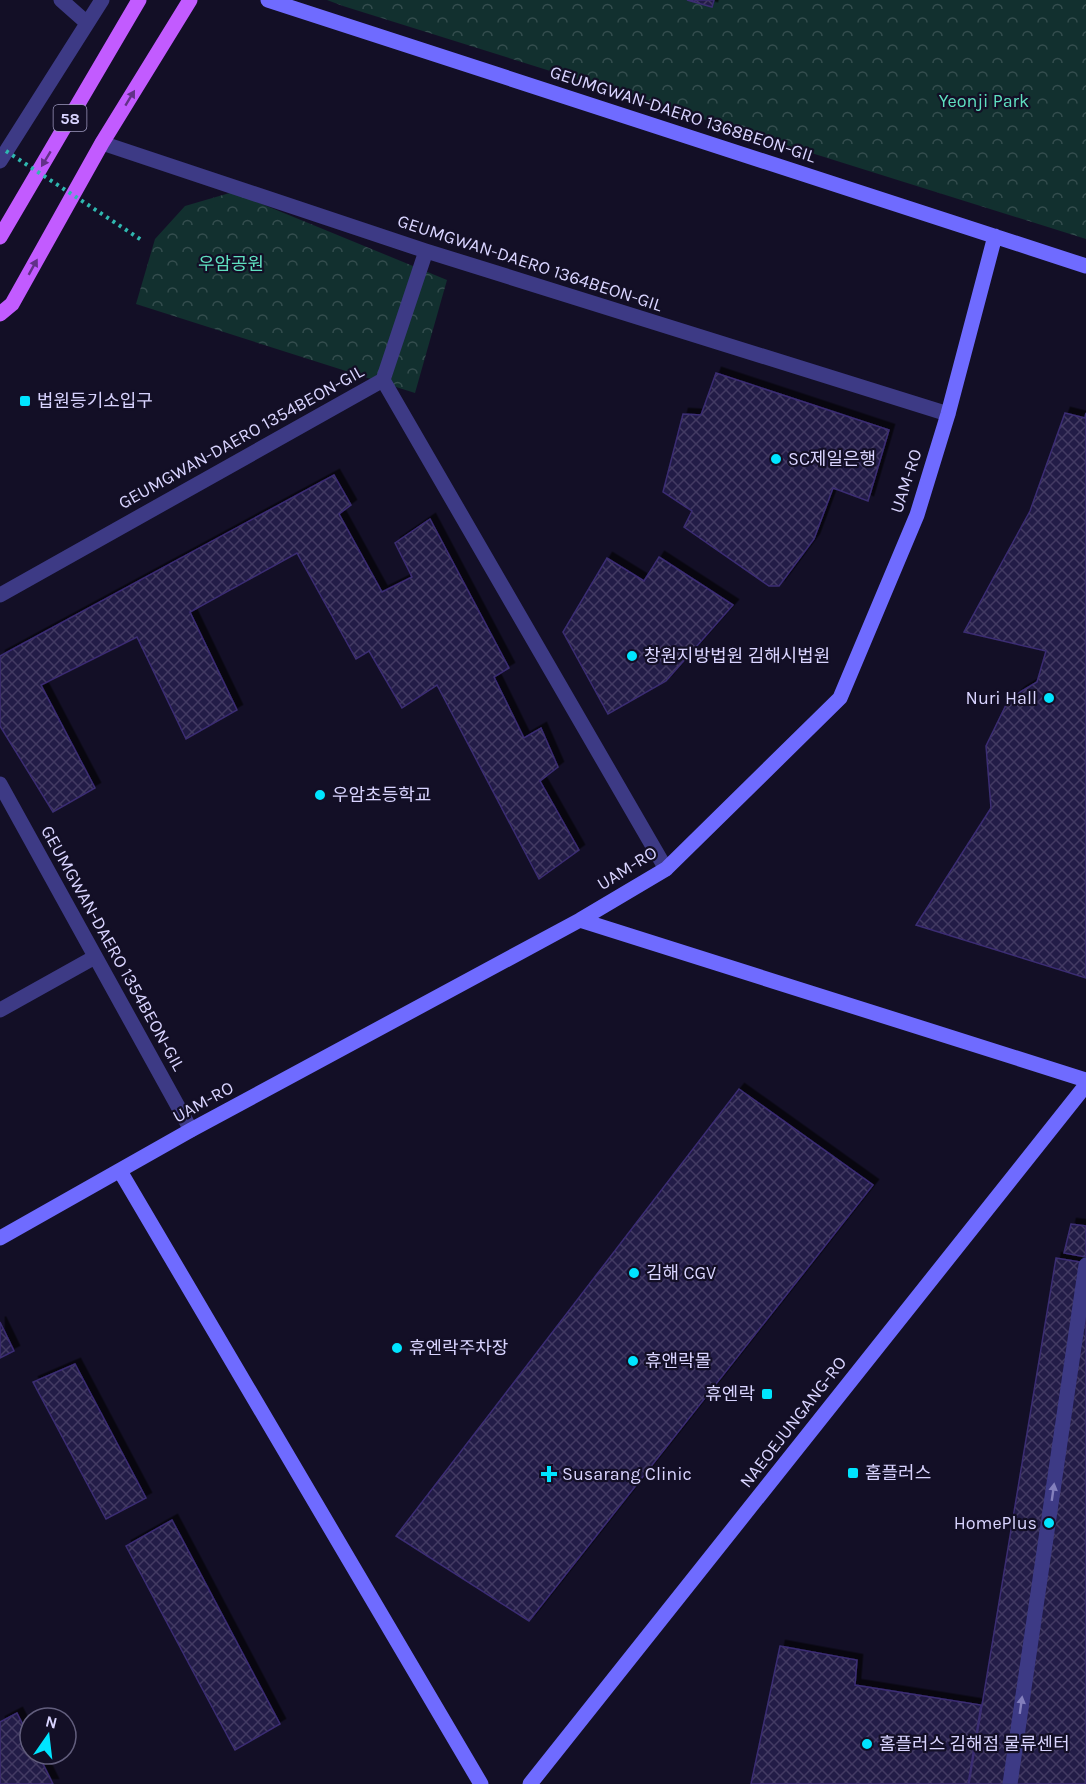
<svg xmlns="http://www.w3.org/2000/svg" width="1086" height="1784" font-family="Karla,'Noto Sans KR',sans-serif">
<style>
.forest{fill:url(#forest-crowns)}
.building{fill:url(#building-cross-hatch);stroke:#3b2d73;stroke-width:1.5;filter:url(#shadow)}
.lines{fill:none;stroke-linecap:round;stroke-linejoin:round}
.lane{stroke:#3d3a85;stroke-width:15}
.street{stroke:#3d3a85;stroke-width:15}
.secondary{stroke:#6f6bff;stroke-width:15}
.primary{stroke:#c25bff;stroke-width:15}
.path-bridge{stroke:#2fb8b0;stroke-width:4;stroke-dasharray:3 4.5;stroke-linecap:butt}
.oneway{fill:#623188}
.oneway2{fill:#837fbc}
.poi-dot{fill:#00e5ff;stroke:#130f26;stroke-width:2}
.labels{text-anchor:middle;stroke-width:4.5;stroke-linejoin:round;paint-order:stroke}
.shield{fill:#130f26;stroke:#9e99be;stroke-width:1.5}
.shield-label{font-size:16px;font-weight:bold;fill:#d9d4ff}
.park-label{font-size:18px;fill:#5fe0c0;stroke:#130f26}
.street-label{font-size:18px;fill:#d9d4ff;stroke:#130f26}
.poi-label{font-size:18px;fill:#d9d4ff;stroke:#130f26;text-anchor:start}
</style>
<defs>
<pattern id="forest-crowns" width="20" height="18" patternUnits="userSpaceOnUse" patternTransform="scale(1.5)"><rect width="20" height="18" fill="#12302f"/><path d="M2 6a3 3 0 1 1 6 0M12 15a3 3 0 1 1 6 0" fill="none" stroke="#344d4e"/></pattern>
<pattern id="building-cross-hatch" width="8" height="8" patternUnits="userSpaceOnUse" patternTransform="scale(1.5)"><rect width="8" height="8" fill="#241b47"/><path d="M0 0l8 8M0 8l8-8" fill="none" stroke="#433b63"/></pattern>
<filter id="shadow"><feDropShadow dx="5.5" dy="-5.5" stdDeviation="0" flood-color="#0009"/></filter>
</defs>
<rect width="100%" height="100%" fill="#130f26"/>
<path class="forest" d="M327,0H1086V239L343,6Z
M233,192L447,280L415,393L136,304L155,239L185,206Z"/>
<path class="building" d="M687,0H714L712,7Z
M716,373L889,430L868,501L833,488L814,539L779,586H769L684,527L692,511L663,492L683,414L701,415Z
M1065,413L1085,418L1086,413V978L916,925L991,808L986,746L1006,705L1020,692L1037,682L1046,651L964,632L1030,511Z
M334,475L351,505L339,514L382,592L412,577L395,543L430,519L509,668L494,677L524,738L541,728L558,767L540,781L579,850L539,879L437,685L402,708L369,651L356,659L297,553L190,612L237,710L186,739L137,637L41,685L95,788L53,812L0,726V656Z
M659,557L733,605L666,681L608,714L563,632L607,558L644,581Z
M739,1089L873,1185L529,1621L396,1536Z
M1071,1224L1086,1226V1257L1064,1253Z
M1056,1258L1086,1263V1784H969Z
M0,1322L14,1351L0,1358Z
M75,1364L146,1498L106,1519L33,1382Z
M172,1520L280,1724L235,1750L126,1546Z
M780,1646L857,1660L855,1685L981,1705L968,1784H751Z
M17,1713L30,1739V1754H38L53,1784H0V1722Z"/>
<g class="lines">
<path class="lane" d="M1010,1784L1086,1265"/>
<path class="street" d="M61,0L87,23
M102,143L426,251L948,414
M0,161L102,0
M383,380L666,869
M0,595L383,380L426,251
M0,784L191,1130
M0,1010L95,957"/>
<path class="secondary" d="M268,0L1086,266
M580,920L1086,1080
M120,1171L481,1784
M0,1238L191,1130L580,920L666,869L840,698L917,515L948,414L995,236
M530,1784L1086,1085"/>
<path class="primary" d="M0,237L139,0
M0,314L12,304L102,143L190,0"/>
<path class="path-bridge" d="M6,151L143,241"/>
</g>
<defs><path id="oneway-solid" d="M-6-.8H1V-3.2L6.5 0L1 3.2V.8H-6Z" transform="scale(1.5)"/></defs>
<g class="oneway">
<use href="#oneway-solid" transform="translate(130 98) rotate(-59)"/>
<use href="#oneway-solid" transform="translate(46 159) rotate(121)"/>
<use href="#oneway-solid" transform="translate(33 267) rotate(-61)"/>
</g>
<g class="oneway2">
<use href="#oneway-solid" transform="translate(1053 1492) rotate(-82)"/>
<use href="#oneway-solid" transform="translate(1021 1705) rotate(-82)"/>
</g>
<g class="poi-dot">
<rect x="19" y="395" width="12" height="12" rx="3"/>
<circle cx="776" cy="459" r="6"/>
<circle cx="632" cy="656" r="6"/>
<circle cx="1049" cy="698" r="6"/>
<circle cx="320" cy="795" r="6"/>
<circle cx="634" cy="1273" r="6"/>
<circle cx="397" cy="1348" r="6"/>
<circle cx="633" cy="1361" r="6"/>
<rect x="761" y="1388" width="12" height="12" rx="3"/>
<rect x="847" y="1467" width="12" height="12" rx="3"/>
<path d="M546 1465h6v6h6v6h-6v6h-6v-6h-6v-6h6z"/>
<circle cx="1049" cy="1523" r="6"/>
<circle cx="867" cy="1744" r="6"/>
</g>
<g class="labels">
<rect class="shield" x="53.5" y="105" width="33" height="26" rx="4.5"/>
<g class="shield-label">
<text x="70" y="124">58</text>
</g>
<g class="park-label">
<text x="984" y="107">Yeonji Park</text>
<text x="231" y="270">우암공원</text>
</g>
<g class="street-label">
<text transform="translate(683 114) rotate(18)" y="6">GEUMGWAN-DAERO 1368BEON-GIL</text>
<text transform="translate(530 263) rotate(18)" y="6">GEUMGWAN-DAERO 1364BEON-GIL</text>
<text transform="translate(241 437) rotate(-29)" y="6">GEUMGWAN-DAERO 1354BEON-GIL</text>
<text transform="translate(906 481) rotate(-72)" y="6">UAM-RO</text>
<text transform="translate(627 868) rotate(-32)" y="6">UAM-RO</text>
<text transform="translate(113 948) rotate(61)" y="6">GEUMGWAN-DAERO 1354BEON-GIL</text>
<text transform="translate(203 1102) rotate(-29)" y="6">UAM-RO</text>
<text transform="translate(793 1422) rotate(-52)" y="6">NAEOEJUNGANG-RO</text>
</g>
<g class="poi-label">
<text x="37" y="407">법원등기소입구</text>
<text x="788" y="465">SC제일은행</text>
<text x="644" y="662">창원지방법원 김해시법원</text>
<text x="1037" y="704" text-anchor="end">Nuri Hall</text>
<text x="332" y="801">우암초등학교</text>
<text x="646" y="1279">김해 CGV</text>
<text x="409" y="1354">휴엔락주차장</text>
<text x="645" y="1367">휴앤락몰</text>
<text x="755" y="1400" text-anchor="end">휴엔락</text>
<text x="865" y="1479">홈플러스</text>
<text x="562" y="1480">Susarang Clinic</text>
<text x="1037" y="1529" text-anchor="end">HomePlus</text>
<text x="879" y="1750">홈플러스 김해점 물류센터</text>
</g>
</g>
<g transform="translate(48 1736) rotate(14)"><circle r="28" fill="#130f26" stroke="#625e7d" stroke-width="1.5"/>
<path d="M0-4.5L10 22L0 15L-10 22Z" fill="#00e5ff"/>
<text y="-9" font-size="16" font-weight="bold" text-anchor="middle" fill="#d9d4ff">N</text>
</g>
</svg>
